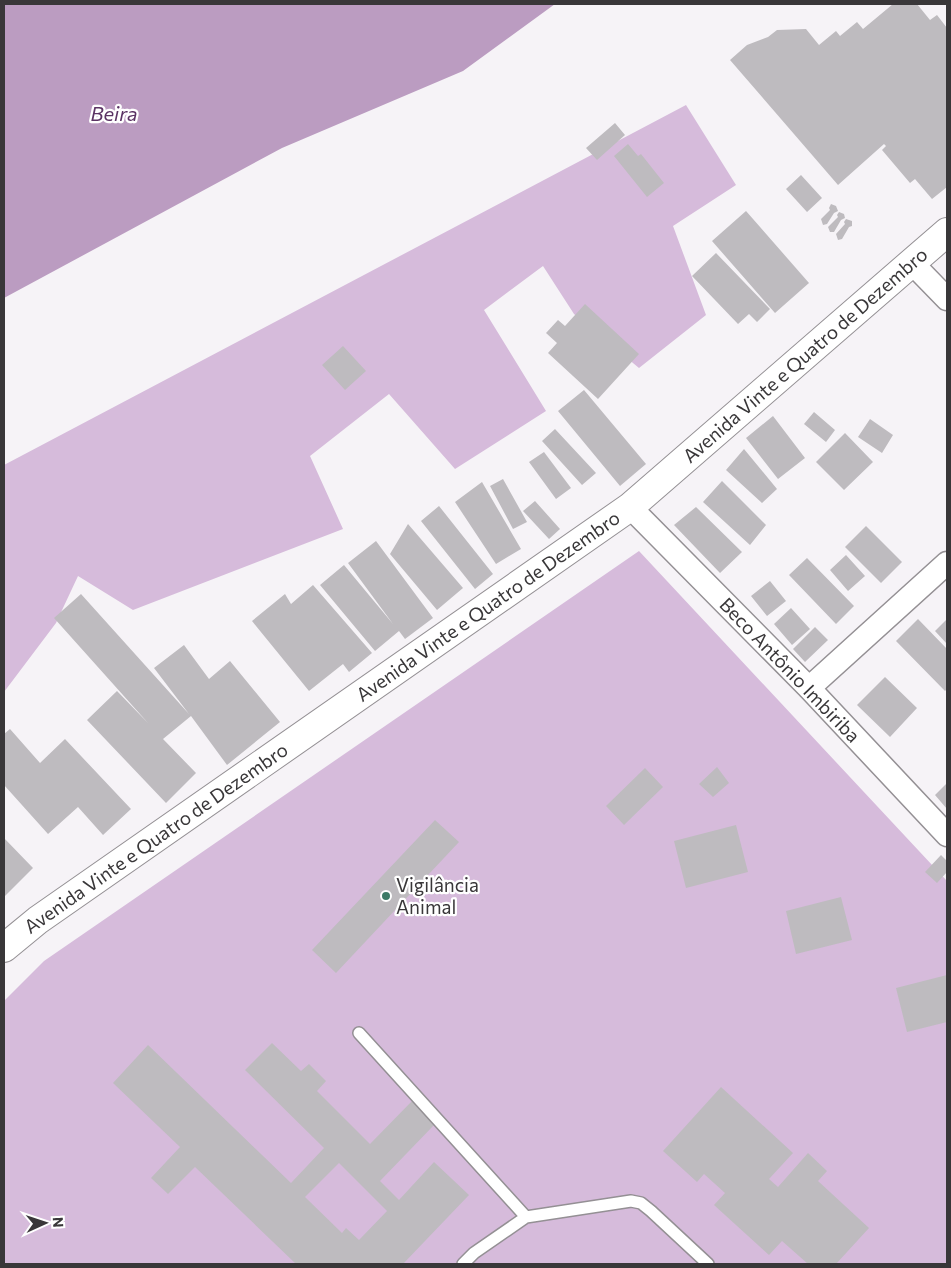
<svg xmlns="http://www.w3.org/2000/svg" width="951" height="1268" font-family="Commissioner,sans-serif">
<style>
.green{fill:#d6bbdb}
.water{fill:#bb9cc1}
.building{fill:#bebbbf;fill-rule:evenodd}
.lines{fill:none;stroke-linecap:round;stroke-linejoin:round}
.service-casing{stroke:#949094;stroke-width:14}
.minor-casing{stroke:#949094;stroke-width:25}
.tertiary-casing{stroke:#949094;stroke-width:30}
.service{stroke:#fff;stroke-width:11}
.minor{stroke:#fff;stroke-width:22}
.tertiary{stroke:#fff;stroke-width:28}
.poi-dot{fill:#3c7a66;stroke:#fff;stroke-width:2}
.labels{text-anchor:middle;stroke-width:4.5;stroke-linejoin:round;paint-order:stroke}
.street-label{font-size:19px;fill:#393739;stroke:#fff}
.poi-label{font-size:19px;fill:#393739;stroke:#fff;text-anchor:start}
.water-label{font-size:20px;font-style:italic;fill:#5b3364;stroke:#fff}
</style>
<rect width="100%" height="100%" fill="#f6f3f7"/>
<path class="green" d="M686,105L736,185L673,226L706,315L639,368L574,314L543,266L484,310L546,411L455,469L389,394L310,456L343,529L133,610L78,576L56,623L4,692V465Z
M639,551L947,881V1264H4V1001L44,961Z"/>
<path class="water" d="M4,4H555L463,71L282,148L4,298Z"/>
<path class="building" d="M893,4H917L930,20L937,15L947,28V187L932,199L915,179L910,183L882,150L886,146L884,144L838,185L730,60L747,45L768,37L777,30L806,29L819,45L836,31L840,36L857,22L863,29Z
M615,123L625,135L597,160L586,148Z
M628,144L638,156L641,154L664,183L647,197L614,156Z
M801,175L822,198L807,212L786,189Z
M831,204L836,206L838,211L834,213L827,224L823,225L821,219L830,210L829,208Z
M746,211L809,283L775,313L712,241Z
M839,212L844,214L845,218L841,220L834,232H830L828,227L838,217L837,215Z
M846,219L852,221V226L849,227L842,239L838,240L836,234L845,224L844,222Z
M716,253L770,309L757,322L749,314L738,324L692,276Z
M585,304L639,354L598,399L548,353L557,343L546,333L558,320L565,326Z
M343,346L366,371L345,390L322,365Z
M584,390L646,464L620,486L558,411Z
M814,412L835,430L826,442L804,424Z
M773,416L805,458L778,479L746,438Z
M870,419L893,435L882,453L858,437Z
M555,429L596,473L582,485L542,441Z
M845,433L873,462L844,490L816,462Z
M744,449L777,489L762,503L726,470Z
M544,452L571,488L556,499L529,462Z
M503,479L527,522L513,529L490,486Z
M722,481L766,525L750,545L703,502Z
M482,482L521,549L496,564L455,502Z
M535,501L560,529L549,539L523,511Z
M439,506L493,574L475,589L421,521Z
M696,507L742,552L720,573L674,525Z
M408,524L463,588L437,610L390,554Z
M866,526L902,562L881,583L845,547Z
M376,541L433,618L405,639L399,631L375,651L320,585L344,565L393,624L348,563Z
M846,555L865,576L848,591L830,570Z
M807,558L854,606L836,624L789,575Z
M770,581L786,601L767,616L751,596Z
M313,585L372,653L349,672L343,664L309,691L252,621L285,594L291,604Z
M81,594L189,714L154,668L184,645L209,679L230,661L280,722L227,765L191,716L163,739L196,773L166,803L87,720L117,691L148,723L54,618Z
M791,608L810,629L792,645L774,624Z
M918,619L947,649V689L945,691L896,641Z
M947,619V644L935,631Z
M815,627L828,640L805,662L793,649Z
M885,677L917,708L890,737L857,705Z
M10,729L40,763L65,739L131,809L103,835L78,807L48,834L4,785V734Z
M717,767L729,783L713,797L699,784Z
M645,768L663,787L624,825L606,806Z
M947,783V809L935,795Z
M435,820L459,842L336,973L312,950Z
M736,825L748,872L686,888L674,841Z
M4,838L33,868L4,897Z
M941,855L947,861V872L937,883L925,872Z
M841,897L852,940L796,954L786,911Z
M947,975V1022L907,1032L896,988Z
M272,1043L301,1071L309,1064L326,1081L317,1091L370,1144L412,1101L435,1124L380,1181L399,1200L434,1162L469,1195L403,1264H296L195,1167L168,1194L151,1178L180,1147L113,1083L148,1045L291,1183L324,1148L245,1070ZM339,1163L387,1211L359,1240L346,1228L342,1233L305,1197Z
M721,1087L793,1153L769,1179L778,1187L808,1153L827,1171L818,1181L869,1228L836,1264H808L782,1241L769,1255L714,1205L725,1193L704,1174L697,1182L663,1151Z"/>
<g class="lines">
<defs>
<path id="service" d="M359,1033L526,1217
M463,1264L474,1253L526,1217L631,1201L641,1203L651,1211L708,1264"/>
<path id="minor" d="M911,262L947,299
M630,507L809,688L947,835
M809,688L947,563"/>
<path id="tertiary" d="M4,948L38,920L630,507L947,232"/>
</defs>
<use href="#service" class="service-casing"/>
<use href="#minor" class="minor-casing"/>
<use href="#tertiary" class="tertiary-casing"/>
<use href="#service" class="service"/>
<use href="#minor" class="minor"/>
<use href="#tertiary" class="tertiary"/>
</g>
<circle class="poi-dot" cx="386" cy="896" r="5"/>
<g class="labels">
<g class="street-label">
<text transform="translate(805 355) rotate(-41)" y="7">Avenida Vinte e Quatro de Dezembro</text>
<text transform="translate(488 606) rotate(-35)" y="7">Avenida Vinte e Quatro de Dezembro</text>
<text transform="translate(790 670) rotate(46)" y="7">Beco Antônio Imbiriba</text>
<text transform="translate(156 838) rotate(-35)" y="7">Avenida Vinte e Quatro de Dezembro</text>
</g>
<g class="poi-label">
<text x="396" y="892">Vigilância<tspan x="396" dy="22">Animal</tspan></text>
</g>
<g class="water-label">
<text x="114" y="121">Beira</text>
</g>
</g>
<rect width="951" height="1268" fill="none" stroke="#393739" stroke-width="10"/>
<g transform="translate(45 1223) rotate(87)" stroke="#ffffff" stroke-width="4" paint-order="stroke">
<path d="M0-4L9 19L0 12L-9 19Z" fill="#393739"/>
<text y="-8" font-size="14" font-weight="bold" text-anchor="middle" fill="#393739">N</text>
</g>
</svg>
